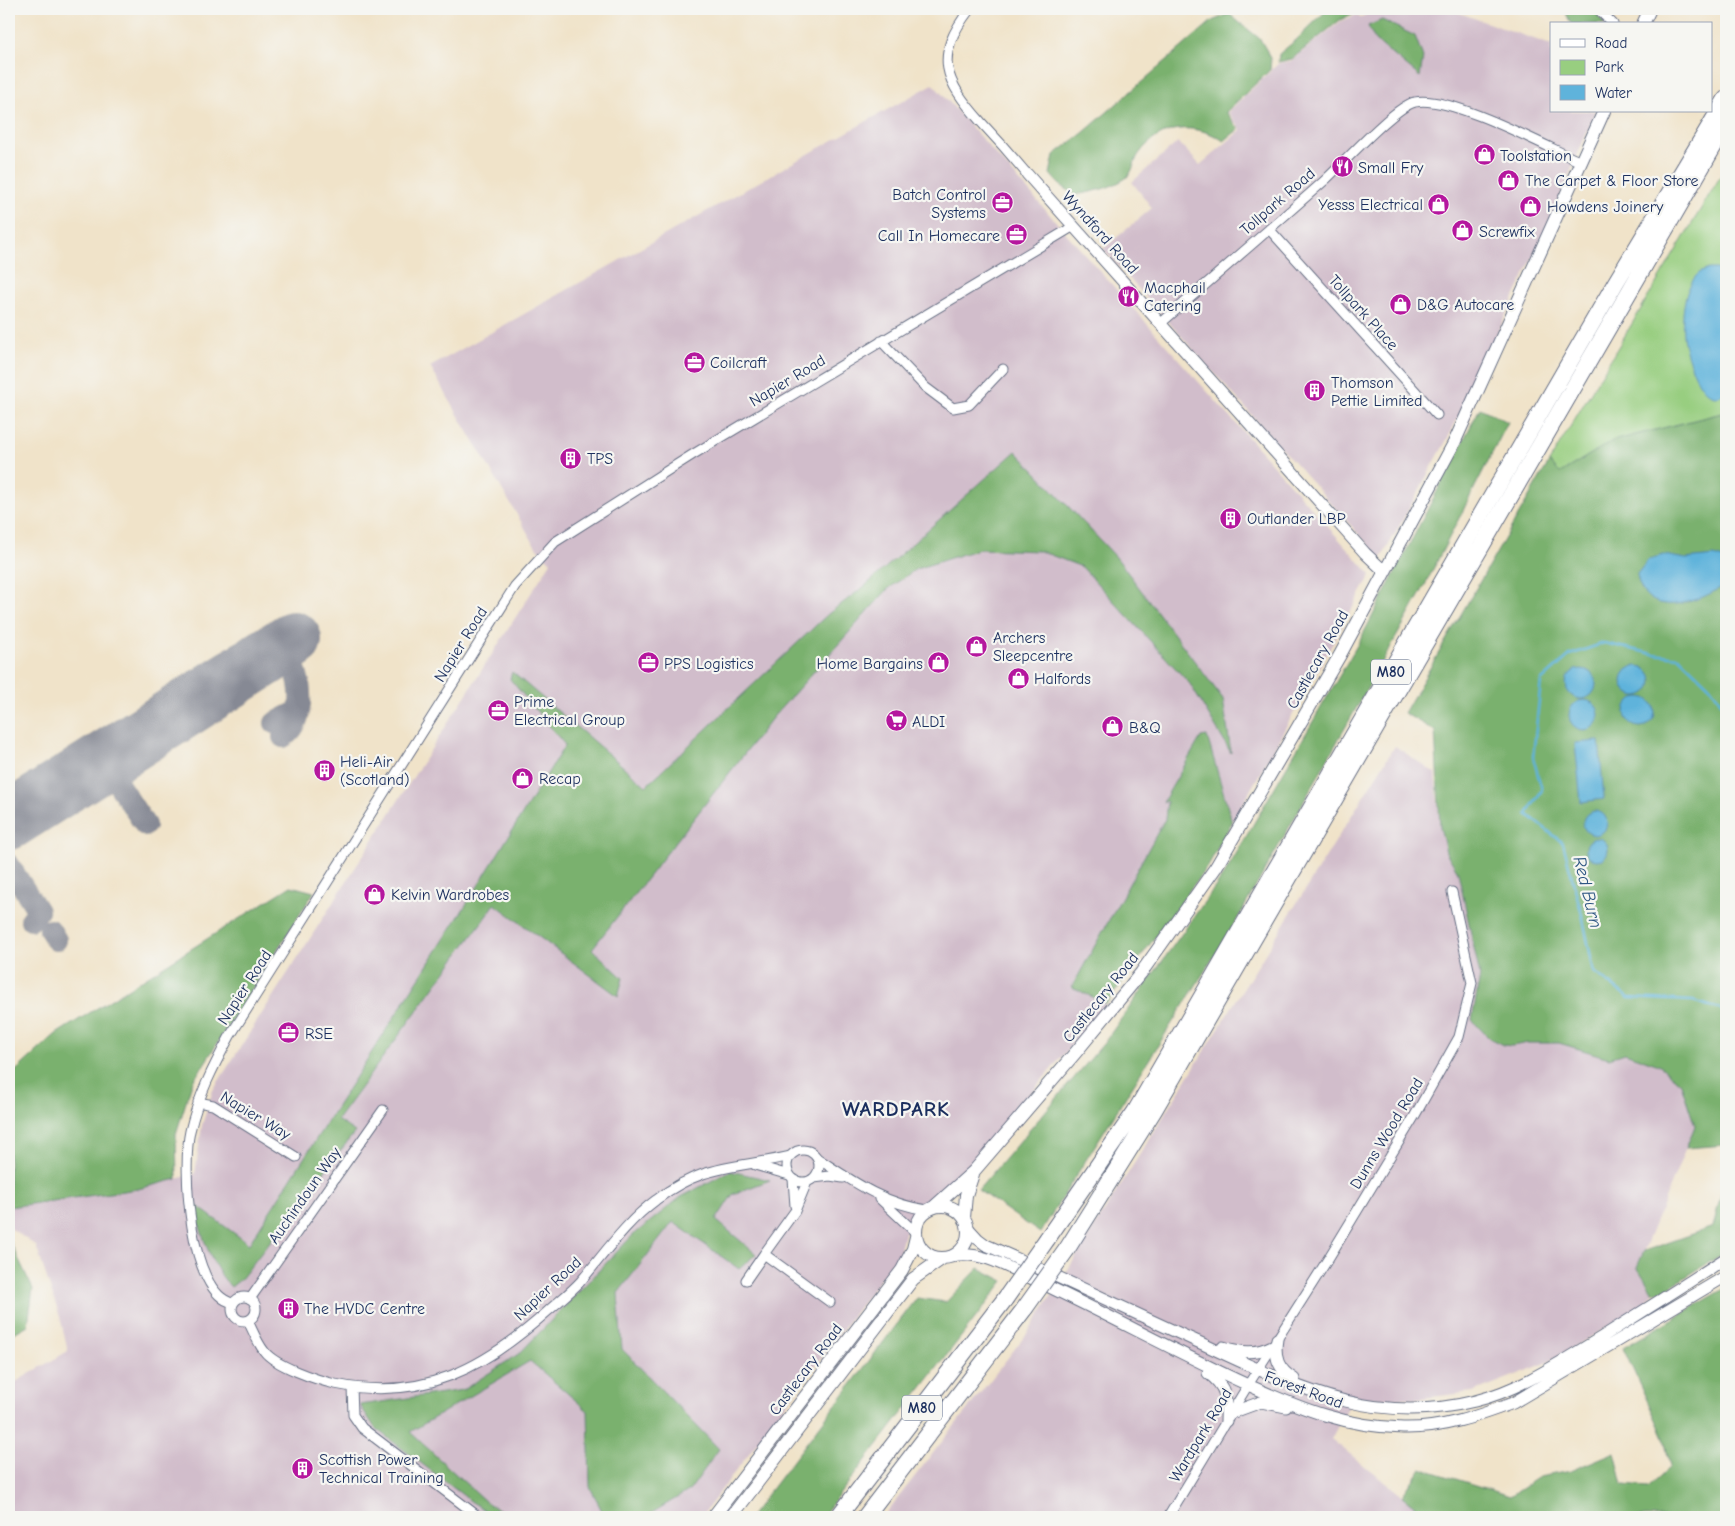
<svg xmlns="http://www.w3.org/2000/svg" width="1735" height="1526" font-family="'Comic Neue',sans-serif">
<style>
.industrial{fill:#d1bdcb}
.green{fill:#98ce80;stroke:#5a7e6f}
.forest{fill:#7ab16e;stroke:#4a7066}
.water{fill:#5fb3db;stroke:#3d719c}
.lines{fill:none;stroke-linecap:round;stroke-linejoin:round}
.stream{stroke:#5fb3db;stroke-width:2.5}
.taxiway{stroke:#868994;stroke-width:22}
.runway{stroke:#868994;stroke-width:58}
.minor-casing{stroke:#666e83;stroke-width:11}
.tertiary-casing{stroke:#666e83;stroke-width:13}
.secondary-casing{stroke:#666e83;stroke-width:14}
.motorway-casing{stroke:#666e83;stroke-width:18}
.minor{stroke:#fff;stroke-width:9}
.tertiary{stroke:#fff;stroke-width:11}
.secondary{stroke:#fff;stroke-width:12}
.motorway{stroke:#fff;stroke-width:16}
.motorway-bridge-casing{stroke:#666e83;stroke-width:18;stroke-linecap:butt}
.motorway-bridge{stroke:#fff;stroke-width:16}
.labels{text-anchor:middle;stroke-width:4.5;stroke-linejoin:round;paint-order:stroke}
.shield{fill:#f6f6f2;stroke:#5d6b8a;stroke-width:1}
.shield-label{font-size:15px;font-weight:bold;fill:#1b2f5e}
.poi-label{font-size:16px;fill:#1b2f5e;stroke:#f6f6f2;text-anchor:start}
.street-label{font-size:16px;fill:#1b2f5e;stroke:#f6f6f2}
.water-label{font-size:18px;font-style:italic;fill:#2f5784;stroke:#f6f6f2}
.district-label{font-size:21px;font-weight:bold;letter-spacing:1px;fill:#1b2f5e;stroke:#f6f6f2}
</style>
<rect width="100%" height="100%" fill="#f6f6f2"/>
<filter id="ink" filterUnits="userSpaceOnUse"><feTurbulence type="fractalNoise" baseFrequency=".02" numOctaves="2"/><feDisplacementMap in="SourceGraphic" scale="10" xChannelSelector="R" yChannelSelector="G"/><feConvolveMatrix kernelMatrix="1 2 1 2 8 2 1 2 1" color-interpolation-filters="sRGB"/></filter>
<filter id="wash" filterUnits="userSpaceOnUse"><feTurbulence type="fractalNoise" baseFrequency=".0096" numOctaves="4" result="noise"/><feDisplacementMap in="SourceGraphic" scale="20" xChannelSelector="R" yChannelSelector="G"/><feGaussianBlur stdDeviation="1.12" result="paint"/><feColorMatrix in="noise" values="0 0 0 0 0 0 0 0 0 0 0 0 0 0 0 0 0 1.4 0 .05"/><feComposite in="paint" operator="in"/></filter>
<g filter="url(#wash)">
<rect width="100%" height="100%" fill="#f0e3c9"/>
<path class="industrial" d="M1375,9H1448L1551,45V111H1596L1547,227L1450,434L1381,559L1103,249L1152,208L1132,182L1178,142L1200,165L1241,130L1228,112L1279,63L1291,61L1341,21L1356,15L1361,18Z
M933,84L1371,575L1209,864L1106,1004L969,1167L931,1197L904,1234L899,1254L701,1517H16L9,1510V1386L68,1351L60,1317L36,1246L9,1227V1207L138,1189L195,1174L202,1125L213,1090L551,562L536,547L430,367Z
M1395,746L1435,773L1440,827L1446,852L1458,872L1480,976L1472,1020L1489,1038L1512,1046L1528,1043H1559L1609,1058L1625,1053L1659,1065L1681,1084L1695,1126L1637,1267L1653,1292L1642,1307L1546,1363L1473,1392L1422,1398H1353L1331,1439L1429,1517H883L1032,1327Z"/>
<path class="green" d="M1726,167V280L1717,269L1726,412L1613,441L1560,473L1549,462Z"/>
<path class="forest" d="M1328,9H1363L1340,20L1292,59L1278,62L1279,54L1296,40Z
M1564,9H1592L1605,24H1571Z
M1229,14L1260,39L1271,58L1270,70L1226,112L1239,129L1224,141C1195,122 1161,124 1139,154C1134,161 1133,173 1126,178C1112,188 1092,192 1075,195L1059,184L1050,174L1054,155L1083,133L1212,21Z
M1382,20L1415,36L1423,57L1420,77L1375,40L1368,26Z
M1480,408L1508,422L1421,593L1237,920L1040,1233L978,1190L1104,1043L1225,873L1359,642Z
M1726,412V1145L1686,1148L1695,1126L1681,1084L1659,1065L1625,1053L1609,1058L1559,1043H1528L1512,1046L1503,1045L1489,1038L1472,1020L1480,976L1458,872L1446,852L1440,827L1435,731L1404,713L1549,462L1560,473L1612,441Z
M1016,451L1116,557L1223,699L1231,753L1190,684L1082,567L1040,551L979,549L916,569L888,589L773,717L592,949L623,978L618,996L495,904L337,1120L355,1132L241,1279L231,1287C209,1264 202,1233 193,1203L249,1244L473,894L565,745L510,679L512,672L646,786L828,614L865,586Z
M1207,736L1232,822L1209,864L1106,1004L1072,987L1165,819L1167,801L1163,802L1201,737Z
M291,886L314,892L192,1083L176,1134L177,1179L138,1189L9,1207V1077L56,1034Z
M730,1171L770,1180L733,1194L716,1220L756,1254L739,1269L673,1222L618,1293L622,1349L719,1449L690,1490L645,1517H605L590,1487L588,1411L530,1361L410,1432L487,1503L514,1517H496L472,1502L375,1428L360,1405L463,1390L520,1353L632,1236L681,1197Z
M1726,1174V1252L1663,1291L1653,1292L1637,1267L1644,1251L1713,1227Z
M9,1239L33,1289L28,1325L9,1336Z
M979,1268L1004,1281L822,1517H750L917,1298L946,1302Z
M1726,1288V1517H1429L1402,1496L1421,1468L1510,1496L1539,1477L1570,1471L1615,1452L1623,1485L1648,1487L1670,1467L1664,1437L1623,1348Z"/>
<path class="water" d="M1709,269H1717L1726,280V391C1703,414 1684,351 1683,335C1682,316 1683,292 1696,276C1699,272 1704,271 1709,269Z
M1664,555L1686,559L1714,556L1726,560V584C1700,603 1644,622 1637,574L1649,559Z
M1622 681a15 15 0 1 1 30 0a15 15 0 1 1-30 0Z
M1566 684a15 15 0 1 1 30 0a15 15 0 1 1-30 0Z
M1625 712a15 15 0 1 1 30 0a15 15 0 1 1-30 0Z
M1569 715a15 15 0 1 1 30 0a15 15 0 1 1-30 0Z
M1599,741L1604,799L1581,802L1575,743Z
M1583 823a12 12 0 1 1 24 0a12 12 0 1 1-24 0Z
M1586 849a11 11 0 1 1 22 0a11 11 0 1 1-22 0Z"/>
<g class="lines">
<path class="stream" d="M1726,710L1712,689L1679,657L1653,654L1604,643L1570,655L1541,681L1533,757L1542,790L1527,814L1563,843L1583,919L1594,972L1629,998L1693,1001L1726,1011"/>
<path class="taxiway" d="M282,647C286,652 291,658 293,664C303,686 305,724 283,737
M275,723L298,711
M103,761L145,825
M9,865L38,911L31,920
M50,930L56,940"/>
<path class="runway" d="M9,821L293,640"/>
</g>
</g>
<g filter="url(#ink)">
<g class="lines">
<defs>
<path id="minor" d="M970,9C933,57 944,80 981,122C997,139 1012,156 1027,174
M1598,9L1613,24
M1269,229L1437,415
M1161,323C1215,276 1270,229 1324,181C1342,165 1395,106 1415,102C1449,94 1547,147 1581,162
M881,341L925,387L953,408L969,405L1003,369
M198,1102L213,1105L296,1157
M787 1166a16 16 0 1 1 32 0a16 16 0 1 1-32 0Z
M817,1158C852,1181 884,1204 927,1210
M755,1165L789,1175
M814,1178L830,1176L843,1178
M793,1179L795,1206
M807,1182L795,1211L764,1254L830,1302
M880,1199L915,1232
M746,1280L764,1254
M232 1309a12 12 0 1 1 24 0a12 12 0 1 1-24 0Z
M250,1299L383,1110
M233,1303C189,1294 182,1167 190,1131C198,1097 213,1067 230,1036L515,586L555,542L692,455L1074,226
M248,1321C253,1331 257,1342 264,1351C275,1366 317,1380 335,1384C422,1402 485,1368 548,1311C559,1301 571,1292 581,1281C605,1253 626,1222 656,1200C704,1163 736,1169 790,1156
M352,1387L353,1415L362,1428L479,1517
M1168,1517L1248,1385L1328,1259L1414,1117L1459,1037L1472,983L1452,892"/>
<path id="tertiary" d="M1027,174L1365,553L1384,571
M967,1227L978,1239L986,1245C1056,1275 1125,1309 1194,1340C1289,1383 1367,1428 1475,1401C1520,1390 1562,1361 1602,1337C1643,1311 1685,1285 1726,1258
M952,1256C982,1249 1014,1271 1041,1283C1111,1316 1178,1353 1248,1385C1300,1408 1346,1427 1403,1428C1442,1429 1478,1416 1513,1403L1726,1276
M1277,1339C1274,1358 1278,1369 1294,1379
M1223,1347C1241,1352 1255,1355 1272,1346
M1208,1373C1227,1387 1227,1398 1226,1421
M1231,1413L1261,1402L1286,1407"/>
<path id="secondary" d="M1643,24L1650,9
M916 1232a26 26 0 1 1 52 0a26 26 0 1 1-52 0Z
M935,1206L974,1171L1076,1052L1141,973L1216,867L1340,655L1454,443L1604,111
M964,1218L966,1195L973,1174
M713,1517L902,1270L913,1249L916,1237
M731,1517L913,1279L943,1258"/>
<path id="motorway" d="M1047,1239L1135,1112L1616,282L1726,99
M1067,1249L1154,1110L1726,125
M838,1517L1005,1299
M865,1517L1025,1308"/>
</defs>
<use href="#minor" class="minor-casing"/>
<use href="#tertiary" class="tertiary-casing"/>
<use href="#secondary" class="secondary-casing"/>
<use href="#motorway" class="motorway-casing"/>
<use href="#minor" class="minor"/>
<use href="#tertiary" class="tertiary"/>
<use href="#secondary" class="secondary"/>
<use href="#motorway" class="motorway"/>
<defs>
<path id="motorway-bridge" d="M1005,1299L1047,1239
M1025,1308L1067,1249"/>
</defs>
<use href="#motorway-bridge" class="motorway-bridge-casing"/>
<use href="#motorway-bridge" class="motorway-bridge"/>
</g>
</g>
<defs>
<symbol id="shop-disc" viewBox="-11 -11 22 22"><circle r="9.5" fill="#b5179e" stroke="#f6f6f2"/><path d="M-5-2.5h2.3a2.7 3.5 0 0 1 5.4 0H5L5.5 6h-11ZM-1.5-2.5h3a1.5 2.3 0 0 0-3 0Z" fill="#fff"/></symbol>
<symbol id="restaurant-disc" viewBox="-11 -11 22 22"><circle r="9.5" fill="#b5179e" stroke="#f6f6f2"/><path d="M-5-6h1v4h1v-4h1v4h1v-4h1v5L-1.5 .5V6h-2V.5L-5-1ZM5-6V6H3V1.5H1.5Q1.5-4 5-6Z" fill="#fff"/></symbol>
<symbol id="office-disc" viewBox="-11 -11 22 22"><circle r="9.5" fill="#b5179e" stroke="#f6f6f2"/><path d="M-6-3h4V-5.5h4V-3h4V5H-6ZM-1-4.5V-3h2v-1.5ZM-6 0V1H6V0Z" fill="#fff"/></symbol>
<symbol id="building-disc" viewBox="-11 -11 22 22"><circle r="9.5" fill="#b5179e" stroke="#f6f6f2"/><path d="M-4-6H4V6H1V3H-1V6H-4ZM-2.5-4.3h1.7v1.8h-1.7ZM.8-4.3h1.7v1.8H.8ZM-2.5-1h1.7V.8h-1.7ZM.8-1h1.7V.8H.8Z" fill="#fff"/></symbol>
<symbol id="supermarket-disc" viewBox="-11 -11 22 22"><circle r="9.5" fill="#b5179e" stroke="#f6f6f2"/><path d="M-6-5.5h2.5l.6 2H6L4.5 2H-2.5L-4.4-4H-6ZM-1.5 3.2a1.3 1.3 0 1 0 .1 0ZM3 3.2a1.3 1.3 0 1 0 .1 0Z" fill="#fff"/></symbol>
</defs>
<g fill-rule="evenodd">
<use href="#shop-disc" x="1472" y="142" width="25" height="25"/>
<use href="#restaurant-disc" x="1330" y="154" width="25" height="25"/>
<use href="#shop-disc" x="1496" y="168" width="25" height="25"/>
<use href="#office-disc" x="990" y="190" width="25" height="25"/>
<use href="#shop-disc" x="1426" y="192" width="25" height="25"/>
<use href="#shop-disc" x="1518" y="194" width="25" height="25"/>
<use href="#shop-disc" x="1450" y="218" width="25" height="25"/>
<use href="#office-disc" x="1004" y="222" width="25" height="25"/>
<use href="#restaurant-disc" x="1116" y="284" width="25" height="25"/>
<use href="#shop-disc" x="1388" y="292" width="25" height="25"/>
<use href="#office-disc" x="682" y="350" width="25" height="25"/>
<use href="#building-disc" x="1302" y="378" width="25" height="25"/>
<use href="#building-disc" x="558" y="446" width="25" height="25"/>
<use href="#building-disc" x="1218" y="506" width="25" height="25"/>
<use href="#shop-disc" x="964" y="634" width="25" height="25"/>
<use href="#office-disc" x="636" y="650" width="25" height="25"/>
<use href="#shop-disc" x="926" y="650" width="25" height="25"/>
<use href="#shop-disc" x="1006" y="666" width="25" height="25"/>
<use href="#office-disc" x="486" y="698" width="25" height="25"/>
<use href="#supermarket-disc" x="884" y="708" width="25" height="25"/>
<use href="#shop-disc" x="1100" y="714" width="25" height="25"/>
<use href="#building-disc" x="312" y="758" width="25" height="25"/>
<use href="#shop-disc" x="510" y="766" width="25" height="25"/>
<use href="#shop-disc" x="362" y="882" width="25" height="25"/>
<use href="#office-disc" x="276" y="1020" width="25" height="25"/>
<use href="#building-disc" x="276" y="1296" width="25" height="25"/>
<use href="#building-disc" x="290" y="1456" width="25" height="25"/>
</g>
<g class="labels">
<g class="shield">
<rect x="1371" y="659.5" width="40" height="25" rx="4"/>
<rect x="902" y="1395.5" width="40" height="25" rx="4"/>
</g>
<g class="shield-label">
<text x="1391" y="677">M80</text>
<text x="922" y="1413">M80</text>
</g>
<g class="poi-label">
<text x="1500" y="161">Toolstation</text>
<text x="1358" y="173">Small Fry</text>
<text x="1525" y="186">The Carpet &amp; Floor Store</text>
<text x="986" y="200" text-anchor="end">Batch Control<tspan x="986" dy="18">Systems</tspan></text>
<text x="1423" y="210" text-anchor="end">Yesss Electrical</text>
<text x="1547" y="212">Howdens Joinery</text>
<text x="1479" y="237">Screwfix</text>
<text x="1000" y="241" text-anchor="end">Call In Homecare</text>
<text x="1144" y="293">Macphail<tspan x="1144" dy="18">Catering</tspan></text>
<text x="1417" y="310">D&amp;G Autocare</text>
<text x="710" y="368">Coilcraft</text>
<text x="1331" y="388">Thomson<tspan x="1331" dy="18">Pettie Limited</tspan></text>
<text x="587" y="464">TPS</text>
<text x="1247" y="524">Outlander LBP</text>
<text x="993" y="643">Archers<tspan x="993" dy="18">Sleepcentre</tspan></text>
<text x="664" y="669">PPS Logistics</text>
<text x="923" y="669" text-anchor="end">Home Bargains</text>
<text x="1034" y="684">Halfords</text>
<text x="514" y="707">Prime<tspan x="514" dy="18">Electrical Group</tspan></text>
<text x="912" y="727">ALDI</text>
<text x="1129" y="733">B&amp;Q</text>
<text x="340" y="767">Heli-Air<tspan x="340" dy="18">(Scotland)</tspan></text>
<text x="539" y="784">Recap</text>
<text x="391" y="900">Kelvin Wardrobes</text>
<text x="305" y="1039">RSE</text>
<text x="304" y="1314">The HVDC Centre</text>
<text x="319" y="1465">Scottish Power<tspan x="319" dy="18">Technical Training</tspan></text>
</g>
<g class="street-label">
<text transform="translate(1277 201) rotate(-41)" y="6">Tollpark Road</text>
<text transform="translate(1101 232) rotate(48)" y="6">Wyndford Road</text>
<text transform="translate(1364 312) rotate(48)" y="6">Tollpark Place</text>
<text transform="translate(787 380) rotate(-31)" y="6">Napier Road</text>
<text transform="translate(460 644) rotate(-58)" y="6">Napier Road</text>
<text transform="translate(1317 659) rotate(-61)" y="6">Castlecary Road</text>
<text transform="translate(244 987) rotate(-57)" y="6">Napier Road</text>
<text transform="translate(1100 997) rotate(-51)" y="6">Castlecary Road</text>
<text transform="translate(256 1115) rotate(31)" y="6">Napier Way</text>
<text transform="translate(1386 1133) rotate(-59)" y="6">Dunns Wood Road</text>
<text transform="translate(304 1195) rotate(-55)" y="6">Auchindoun Way</text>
<text transform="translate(547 1288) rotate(-43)" y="6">Napier Road</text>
<text transform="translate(805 1369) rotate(-53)" y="6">Castlecary Road</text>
<text transform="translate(1304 1389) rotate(20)" y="6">Forest Road</text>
<text transform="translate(1200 1435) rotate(-59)" y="6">Wardpark Road</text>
</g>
<g class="water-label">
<text transform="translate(1588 892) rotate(76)" y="6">Red Burn</text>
</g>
<g class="district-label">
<text x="896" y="1116">WARDPARK</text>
</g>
</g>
<rect width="1735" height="1526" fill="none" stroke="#f6f6f2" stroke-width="30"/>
<rect x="1550" y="22" width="162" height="90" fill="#f6f6f2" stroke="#9ea6b7"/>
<rect x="1560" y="39" width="25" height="8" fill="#ffffff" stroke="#9ea6b7"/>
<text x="1595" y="48" font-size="15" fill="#1b2f5e">Road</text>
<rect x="1560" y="60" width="25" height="15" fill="#98ce80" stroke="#9ea6b7"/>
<text x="1595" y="72" font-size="15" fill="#1b2f5e">Park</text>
<rect x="1560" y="85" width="25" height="15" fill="#5fb3db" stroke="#9ea6b7"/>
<text x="1595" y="98" font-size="15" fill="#1b2f5e">Water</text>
</svg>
